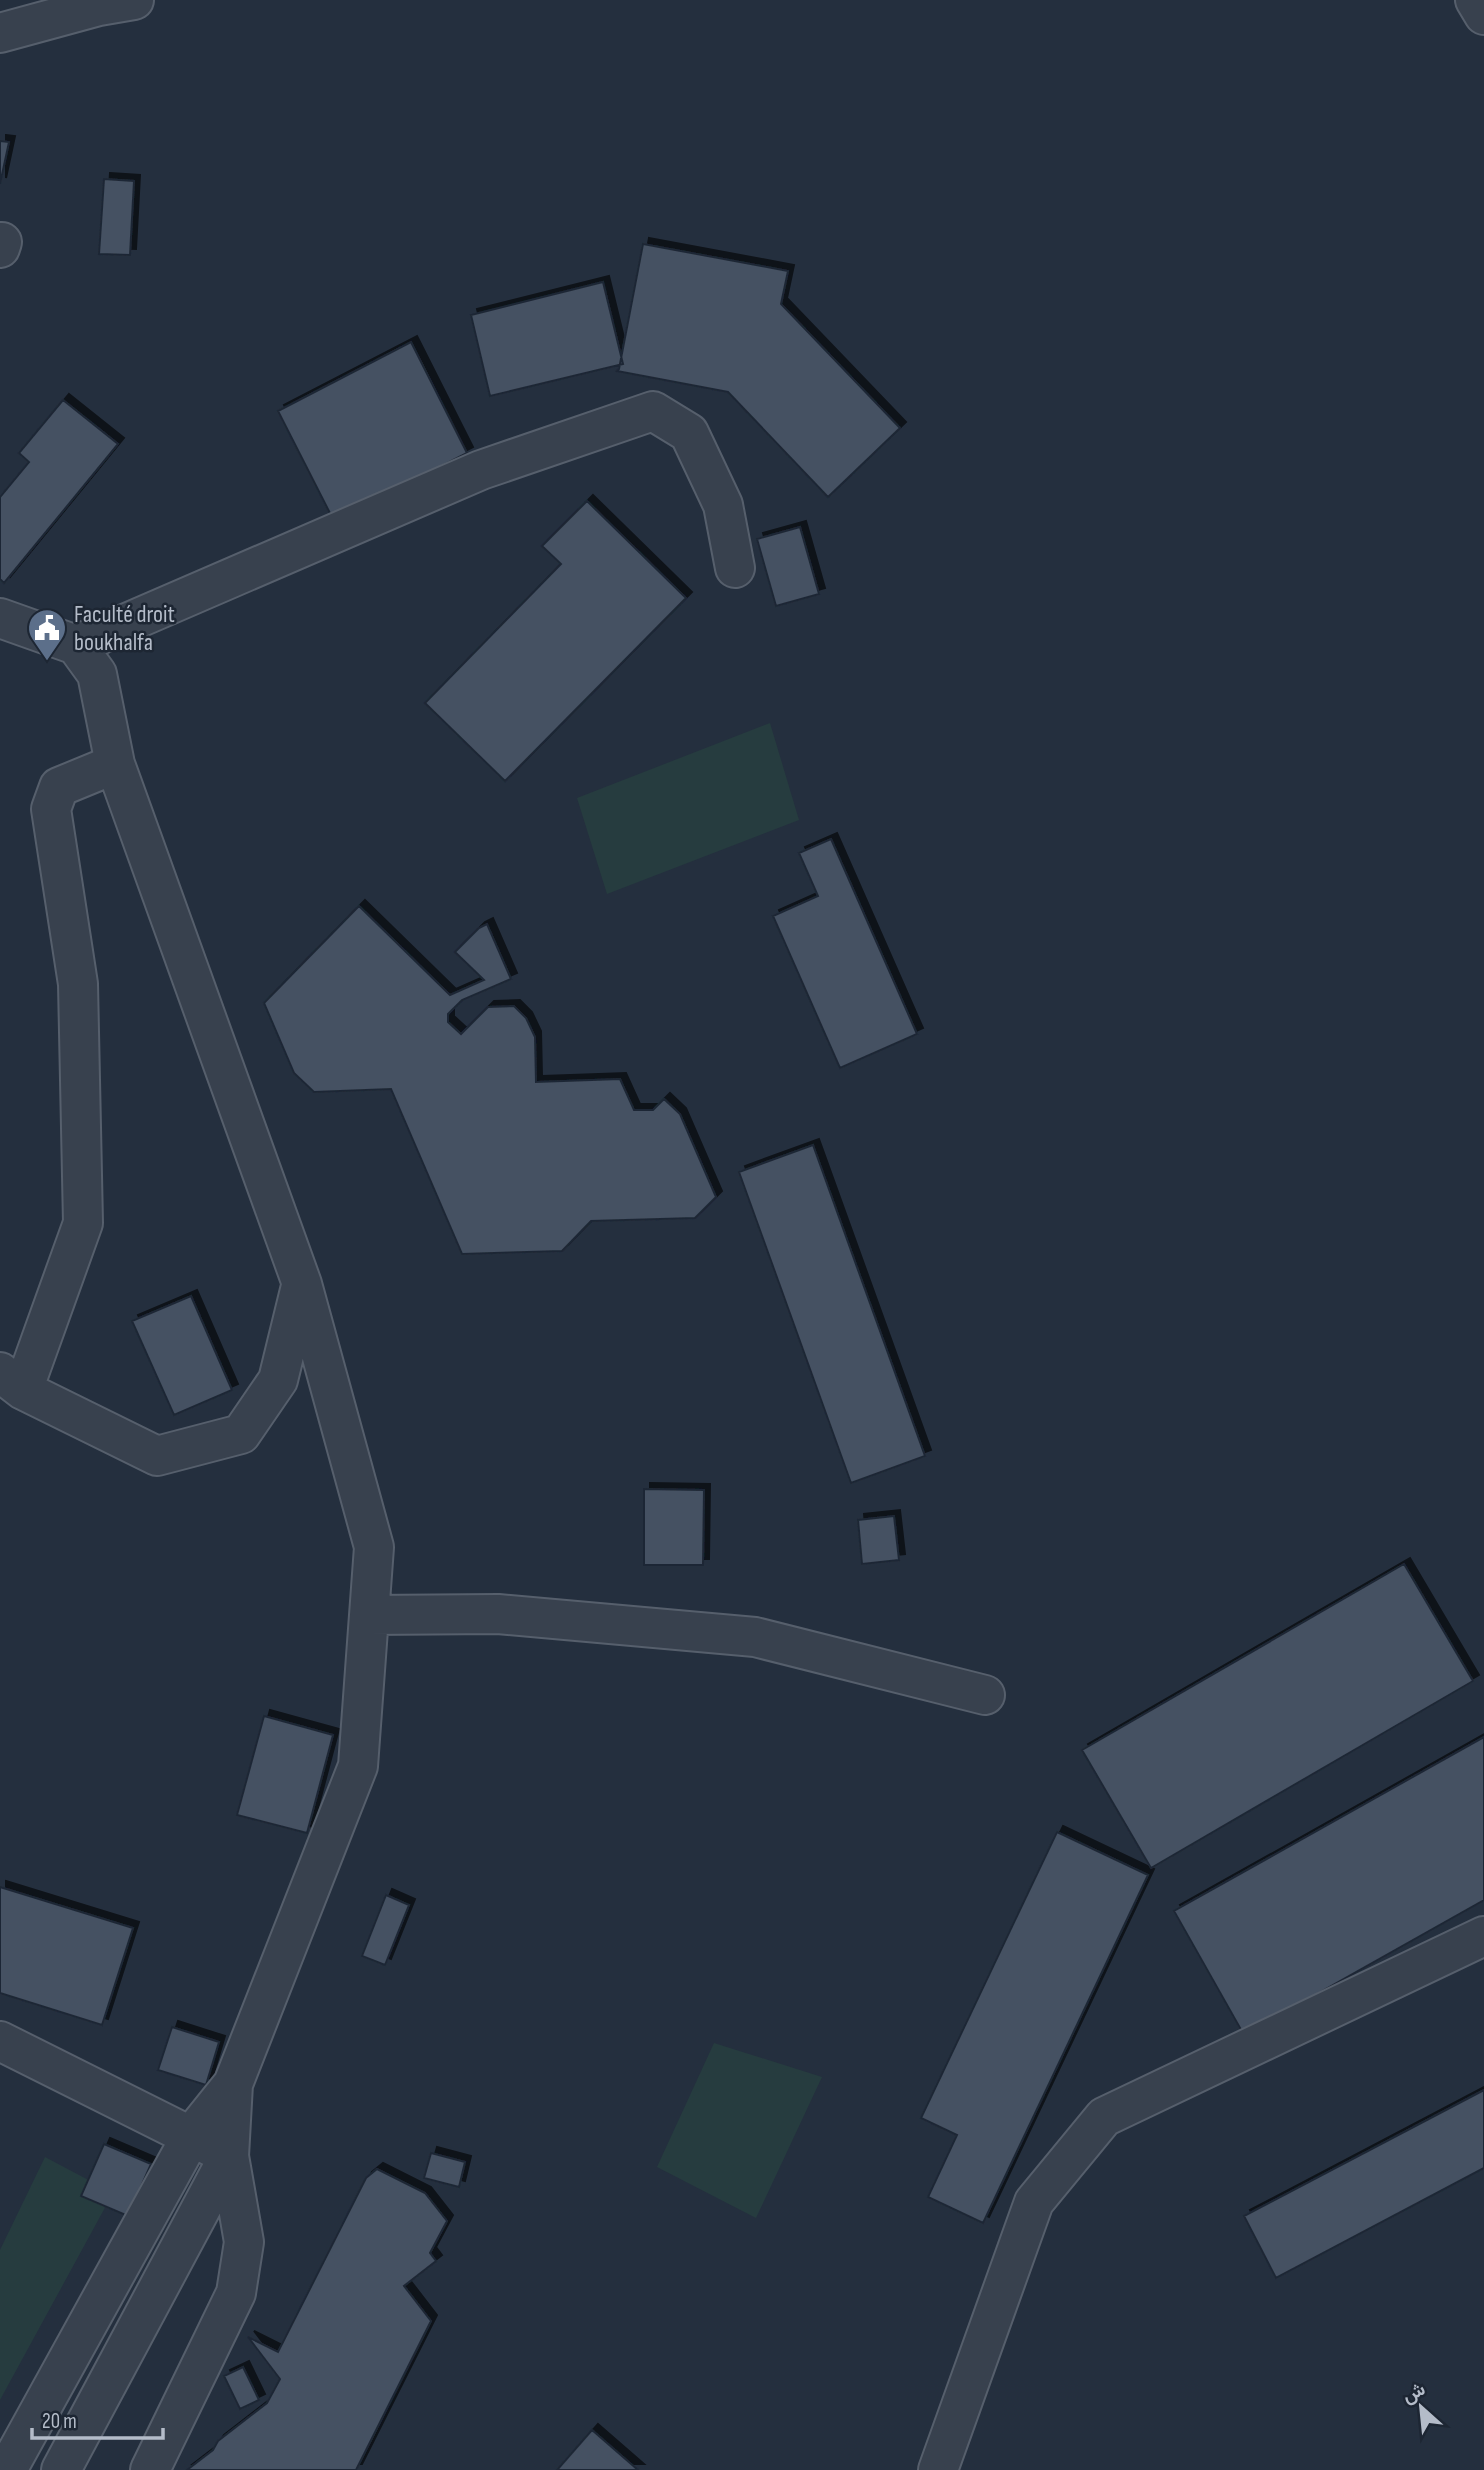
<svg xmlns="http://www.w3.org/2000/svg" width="1484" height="2470" font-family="'Sofia Sans Condensed',Vazirmatn,sans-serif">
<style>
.grass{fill:#263c3f}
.building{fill:#455162;stroke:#1f2835;stroke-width:2;filter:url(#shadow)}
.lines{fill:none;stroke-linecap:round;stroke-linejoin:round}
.minor-casing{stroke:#565f6c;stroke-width:42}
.minor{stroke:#38414e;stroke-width:38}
.labels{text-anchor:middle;stroke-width:5;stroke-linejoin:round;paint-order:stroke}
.poi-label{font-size:24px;fill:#b4bcc9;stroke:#1d2633;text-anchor:start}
</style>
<defs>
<filter id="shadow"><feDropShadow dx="6" dy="-6" stdDeviation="0" flood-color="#0009"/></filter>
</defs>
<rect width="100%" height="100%" fill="#242f3e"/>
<path class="grass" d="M770,723L799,820L607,894L577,798Z
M714,2043L822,2077L756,2218L657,2167Z
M45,2157L113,2193L0,2400V2250Z"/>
<path class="building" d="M0,141L9,142L0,184Z
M104,179L134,181L130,255L99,254Z
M643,244L788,271L781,304L900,428L828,497L728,392L617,371L619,369Z
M603,282L623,364L490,396L471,315Z
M411,342L467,453L334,521L278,411Z
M63,400L118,444L4,583L0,579V497L29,462L19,453Z
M587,501L686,598L505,781L425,703L561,564L542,546Z
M800,527L819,594L776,606L757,539Z
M831,839L917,1034L840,1068L773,916L818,896L799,853Z
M359,906L450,995L484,980L455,952L479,928L487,924L511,979L462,1000L448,1014V1022L461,1034L488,1007L514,1006L526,1018L535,1037L536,1082L620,1079L634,1110H653L664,1099L680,1114L716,1197L695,1218L591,1221L562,1251L462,1254L391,1089L314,1092L294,1073L264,1003Z
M813,1145L925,1456L851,1483L739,1172Z
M191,1296L232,1390L174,1415L132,1321Z
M644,1489L704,1490L703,1565H644Z
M894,1516L899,1560L862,1564L858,1520Z
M1404,1564L1473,1681L1151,1868L1082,1750Z
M264,1716L333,1735L307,1833L237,1815Z
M1484,1737V1900L1244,2035L1174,1911Z
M1057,1832L1148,1875L983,2223L928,2197L957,2135L921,2118Z
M0,1887L133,1928L102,2025L0,1993Z
M386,1895L409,1905L385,1965L362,1956Z
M172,2027L219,2042L206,2085L158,2070Z
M1484,2090V2168L1276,2278L1244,2216Z
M104,2144L151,2164L128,2216L81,2196Z
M431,2153L465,2162L459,2187L424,2178Z
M377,2169L425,2193L447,2221L430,2253L436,2261L404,2286L431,2321L356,2470H187L213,2450L218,2441L267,2403L280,2379L248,2337L278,2352L366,2178Z
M243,2367L259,2400L240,2409L224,2376Z
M592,2430L638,2470H557Z"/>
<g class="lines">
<defs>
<path id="minor" d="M1475,0L1484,15
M0,33L99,6L134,0
M0,248L2,242
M0,618L76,645L97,674L115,764L59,787L51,809L78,984L83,1223L23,1390
M76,645L481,470L653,411L689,433L723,505L735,568
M0,1372L23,1390L157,1456L241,1434L278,1380L301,1286
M369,1615L498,1614L755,1637L985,1695
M0,2041L214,2148
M7,2470L192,2135L233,2084L358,1766L374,1547L302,1284L115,764
M61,2470L229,2156
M150,2470L236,2293L244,2242L229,2156L233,2084
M938,2470L1034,2202L1104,2117L1484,1936"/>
</defs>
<use href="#minor" class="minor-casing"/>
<use href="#minor" class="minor"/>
</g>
<defs>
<symbol id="civic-pin" viewBox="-11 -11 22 30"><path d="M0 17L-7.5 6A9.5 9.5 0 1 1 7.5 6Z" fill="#5c6f8a" stroke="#1d2633"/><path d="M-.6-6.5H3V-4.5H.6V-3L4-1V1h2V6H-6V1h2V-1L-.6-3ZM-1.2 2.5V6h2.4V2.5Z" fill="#fff"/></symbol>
</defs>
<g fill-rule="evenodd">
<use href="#civic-pin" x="25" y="606" width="44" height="60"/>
</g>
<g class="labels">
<g class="poi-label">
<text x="74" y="622">Faculté droit<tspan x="74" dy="28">boukhalfa</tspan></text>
</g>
</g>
<g transform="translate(1421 2407) rotate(333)" stroke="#1d2633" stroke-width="5" paint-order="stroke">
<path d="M0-5L12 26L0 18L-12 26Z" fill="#b4bcc9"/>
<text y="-10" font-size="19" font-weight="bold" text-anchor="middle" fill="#b4bcc9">ش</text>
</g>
<path d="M32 2428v10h131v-10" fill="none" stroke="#b4bcc9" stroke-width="3.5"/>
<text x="42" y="2428" font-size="21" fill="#b4bcc9" stroke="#1d2633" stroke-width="5" paint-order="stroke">20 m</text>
</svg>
